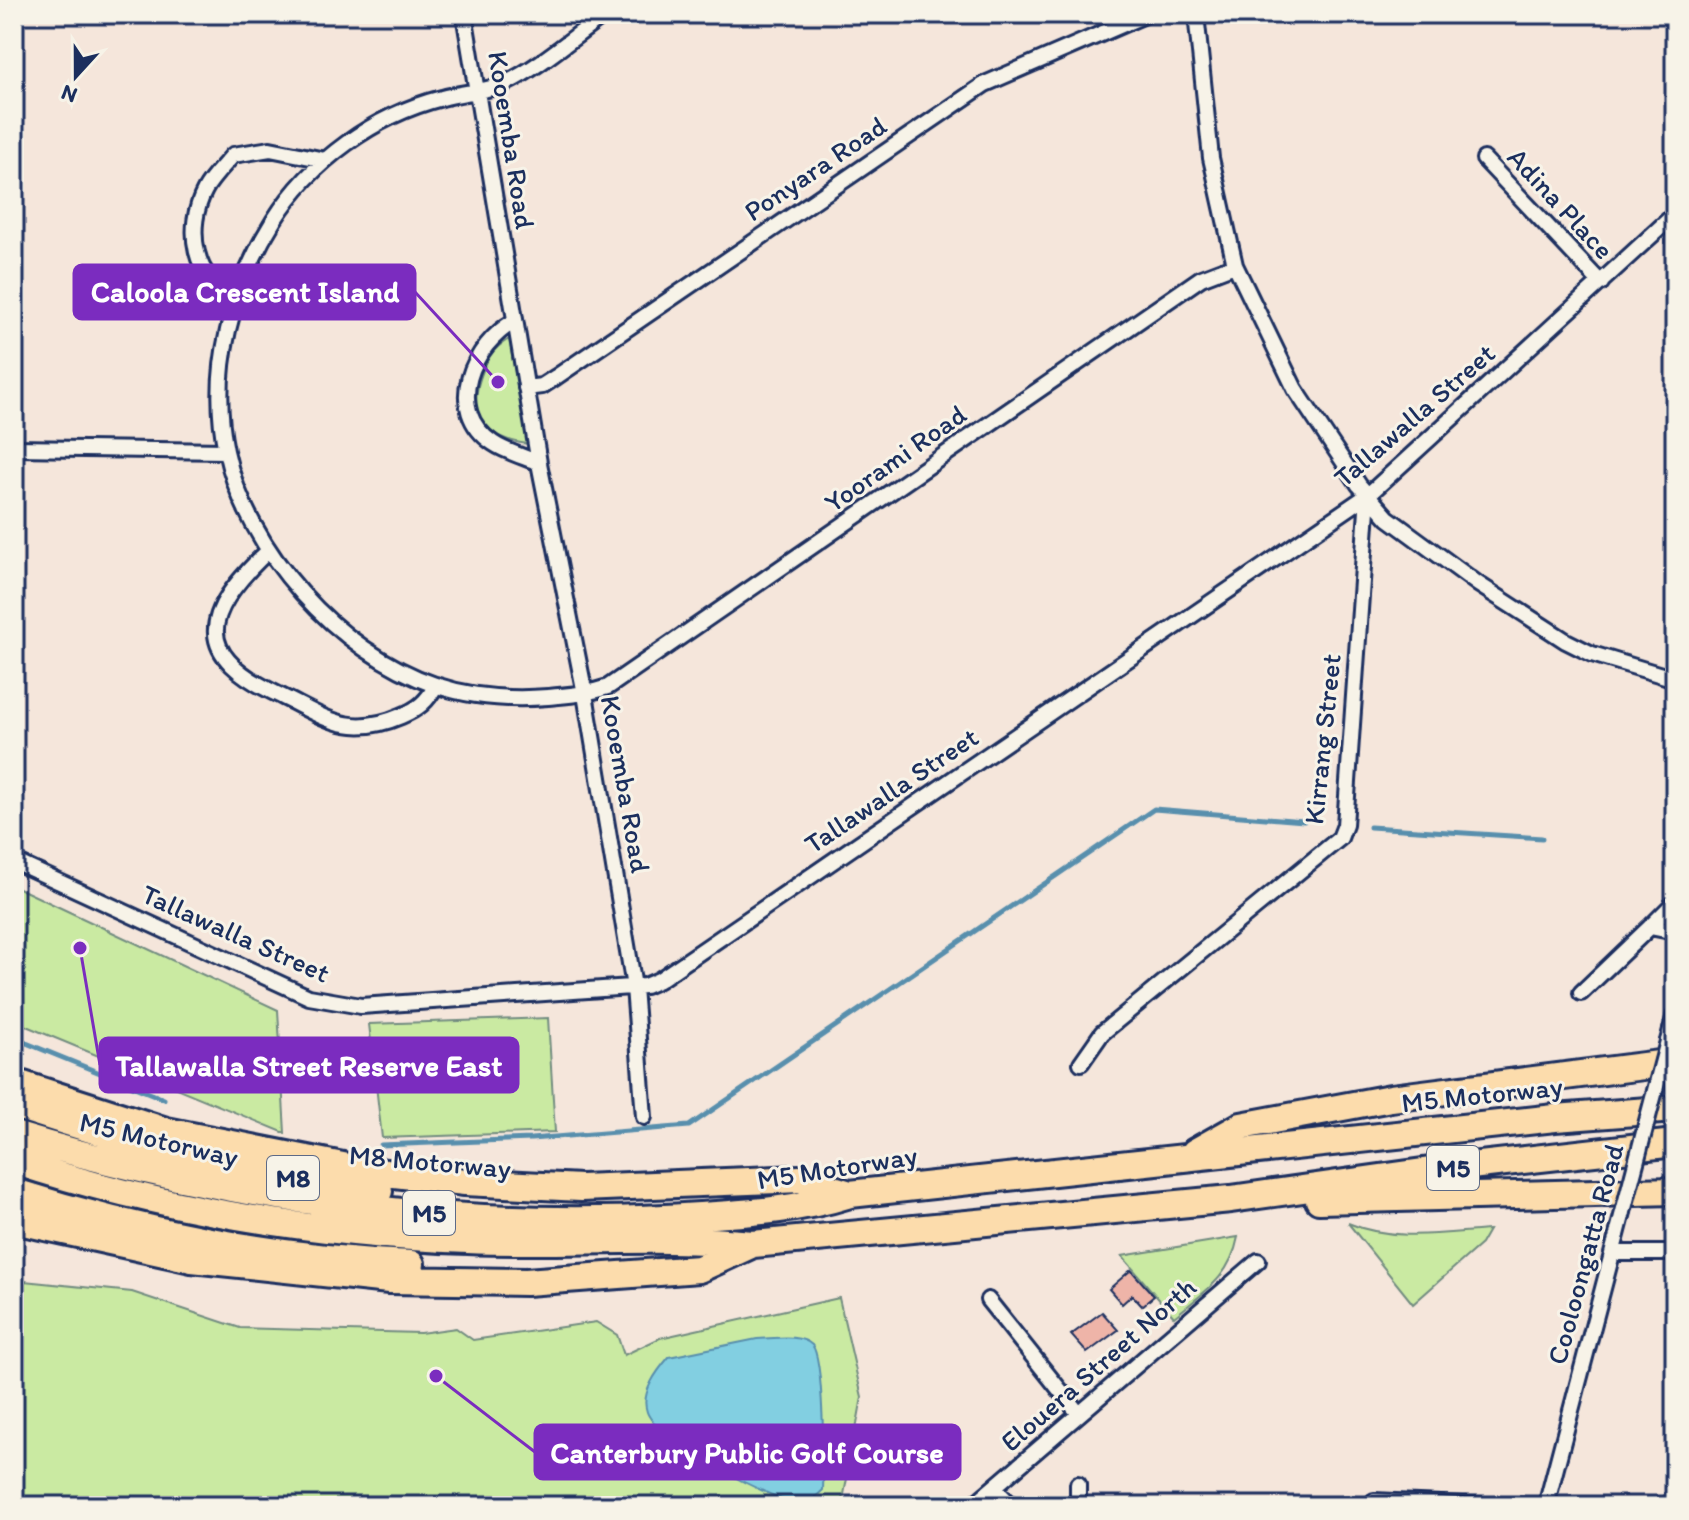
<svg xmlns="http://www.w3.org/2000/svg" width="1689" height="1520" font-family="Itim,sans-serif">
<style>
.green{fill:#caeaa2;stroke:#728c80;stroke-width:2}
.water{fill:#82cfe1;stroke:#598fad;stroke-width:2}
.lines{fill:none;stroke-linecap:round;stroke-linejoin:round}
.stream{stroke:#598fad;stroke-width:5}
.building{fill:#eeb4a8;stroke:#1b2f5e;stroke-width:2}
.street-casing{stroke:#1b2f5e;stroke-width:20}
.highway-casing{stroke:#1b2f5e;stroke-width:32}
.street{stroke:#f7f3e8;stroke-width:14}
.highway{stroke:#fcdcac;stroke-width:26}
.street-bridge-casing{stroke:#1b2f5e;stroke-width:20;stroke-linecap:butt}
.street-bridge{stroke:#f7f3e8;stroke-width:14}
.labels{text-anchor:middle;stroke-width:6;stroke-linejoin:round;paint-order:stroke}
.shield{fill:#f7f3e8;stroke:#5d6a87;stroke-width:2}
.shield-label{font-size:26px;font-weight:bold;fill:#1b2f5e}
.street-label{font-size:28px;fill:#1b2f5e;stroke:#f7f3e8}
.leader{fill:none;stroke:#7b2cbf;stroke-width:3}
.callout-dot{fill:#7b2cbf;stroke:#f7f3e8;stroke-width:3}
.callout{fill:#7b2cbf;stroke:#7b2cbf;stroke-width:3}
.callout-label{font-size:30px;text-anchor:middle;font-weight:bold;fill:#fff}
</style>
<rect width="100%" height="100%" fill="#f5e6db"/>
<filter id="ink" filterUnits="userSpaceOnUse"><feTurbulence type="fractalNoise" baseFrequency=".0125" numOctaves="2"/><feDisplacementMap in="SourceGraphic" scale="16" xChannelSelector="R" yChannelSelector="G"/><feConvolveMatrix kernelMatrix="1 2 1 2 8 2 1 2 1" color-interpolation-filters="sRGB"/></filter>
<g filter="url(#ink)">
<path class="green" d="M509,339L528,444C489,439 467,419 480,379C486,360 492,349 509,339Z
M14,886L278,1010L285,1133L14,1021Z
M548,1018L555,1132L382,1138L369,1024Z
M1348,1223C1392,1242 1444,1233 1489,1230L1481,1244L1413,1304Z
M1238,1237C1230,1278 1204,1292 1174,1317L1122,1256Z
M14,1280L132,1292L240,1328L420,1333L456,1328L473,1340L596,1322L617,1335L624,1355L660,1338L839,1298L862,1397L843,1500L847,1506H14Z"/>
<path class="water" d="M757,1339C772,1339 800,1333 812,1345C824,1358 824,1467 823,1490L806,1506C776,1503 657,1441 647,1412C640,1393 657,1371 669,1357Z"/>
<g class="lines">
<path class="stream" d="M1370,827L1542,838
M14,1038L164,1099
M381,1145L531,1139L689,1126L1154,809L1304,821"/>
</g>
<path class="building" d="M1131,1270L1154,1296L1142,1306L1132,1295L1122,1304L1109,1289Z
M1102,1312L1118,1330L1087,1353L1071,1335Z"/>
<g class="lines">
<defs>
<path id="street" d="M464,14L539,463L585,694L634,987L644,1117
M606,14C574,36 541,66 506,83C487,92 462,92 442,98C375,115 311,161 274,220C232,287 209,371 226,451C247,551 338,652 435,685C471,697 511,700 548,697C569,695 588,694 608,687L1201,278L1235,265
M1196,14L1211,158L1235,265L1295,389L1359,485L1388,518L1478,584L1566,641L1592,654L1675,679
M1484,159L1601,283
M235,296C193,281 185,227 205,190C211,178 224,166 233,155L270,149L325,160
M515,321C473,344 443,409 493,443C506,452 525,457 539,463
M526,388L542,386L556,377L985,84L1147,14
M14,448L226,451
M267,552C201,614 192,655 281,696C326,718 350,738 401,716C418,709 427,702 436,685
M14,861L309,997L361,1006L645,986L659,980L1368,495L1675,214
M1650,927L1675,902
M1581,993L1650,927L1675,932
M1668,1041L1675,1014
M1081,1063L1102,1033L1340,838L1345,825L1368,495
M1613,1253H1675
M988,1300L1079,1414
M994,1488L1012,1506
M1374,1501L1485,1506
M972,1506L1258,1261
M1078,1506V1484
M1546,1506L1623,1212"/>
<path id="highway" d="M14,1082L166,1131L368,1171L465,1182L581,1188L800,1179L850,1194
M14,1105C133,1144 254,1178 379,1191
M14,1135C224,1198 445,1229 665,1218C728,1214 790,1213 850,1194L1555,1118L1675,1109
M1195,1152L1241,1126L1391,1098L1675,1062
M14,1161C156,1208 318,1235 468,1240C563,1244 658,1235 753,1244L1231,1199L1444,1169L1675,1143
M14,1192C140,1232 279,1259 411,1264
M1319,1200L1675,1191
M14,1220L192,1259L389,1280L526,1282L699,1269L753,1244"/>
</defs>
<use href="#street" class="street-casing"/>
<use href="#highway" class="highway-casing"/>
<use href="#street" class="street"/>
<use href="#highway" class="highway"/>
<defs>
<path id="street-bridge" d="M1623,1212L1668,1041"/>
</defs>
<use href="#street-bridge" class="street-bridge-casing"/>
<use href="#street-bridge" class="street-bridge"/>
</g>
</g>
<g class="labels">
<g class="shield">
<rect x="1427" y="1146" width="52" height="44" rx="6"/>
<rect x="267" y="1156" width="52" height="44" rx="6"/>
<rect x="403" y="1191" width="52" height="44" rx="6"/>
</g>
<g class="shield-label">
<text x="1453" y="1177">M5</text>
<text x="293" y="1187">M8</text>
<text x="429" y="1222">M5</text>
</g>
<g class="street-label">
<text transform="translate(512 140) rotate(81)" y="10">Kooemba Road</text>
<text transform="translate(815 168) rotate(-34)" y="10">Ponyara Road</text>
<text transform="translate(1561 203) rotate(47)" y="10">Adina Place</text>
<text transform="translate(1414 415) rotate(-41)" y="10">Tallawalla Street</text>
<text transform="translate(895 458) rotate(-35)" y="10">Yoorami Road</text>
<text transform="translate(1322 739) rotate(-84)" y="10">Kirrang Street</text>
<text transform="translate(626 784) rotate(80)" y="10">Kooemba Road</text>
<text transform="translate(891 790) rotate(-34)" y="10">Tallawalla Street</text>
<text transform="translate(236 933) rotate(24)" y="10">Tallawalla Street</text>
<text transform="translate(1482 1094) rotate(-6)" y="10">M5 Motorway</text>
<text transform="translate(159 1139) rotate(13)" y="10">M5 Motorway</text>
<text transform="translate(430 1161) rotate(5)" y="10">M8 Motorway</text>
<text transform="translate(837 1167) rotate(-9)" y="10">M5 Motorway</text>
<text transform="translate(1585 1254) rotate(-75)" y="10">Cooloongatta Road</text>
<text transform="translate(1098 1364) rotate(-41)" y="10">Elouera Street North</text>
</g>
</g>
<path class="leader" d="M498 382L415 292M80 948L100 1065M436 1376L535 1452"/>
<g class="callout-dot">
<circle cx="498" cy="382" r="8"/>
<circle cx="80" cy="948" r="8"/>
<circle cx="436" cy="1376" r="8"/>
</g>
<g class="callout">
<rect x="74" y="265" width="341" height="54" rx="8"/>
<rect x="100" y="1038" width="418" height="54" rx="8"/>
<rect x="535" y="1425" width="425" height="54" rx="8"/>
</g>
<g class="callout-label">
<text x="245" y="302">Caloola Crescent Island</text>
<text x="309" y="1076">Tallawalla Street Reserve East</text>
<text x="747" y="1463">Canterbury Public Golf Course</text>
</g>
<rect width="1689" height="1520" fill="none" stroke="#f7f3e8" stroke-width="48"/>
<rect x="24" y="24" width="1641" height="1472" fill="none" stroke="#1b2f5e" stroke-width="3" filter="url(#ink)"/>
<g transform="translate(76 76) rotate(201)" stroke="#f7f3e8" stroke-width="6" paint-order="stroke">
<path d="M0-6L14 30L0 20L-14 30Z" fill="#1b2f5e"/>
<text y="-12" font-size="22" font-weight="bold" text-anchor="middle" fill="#1b2f5e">N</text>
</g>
</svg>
